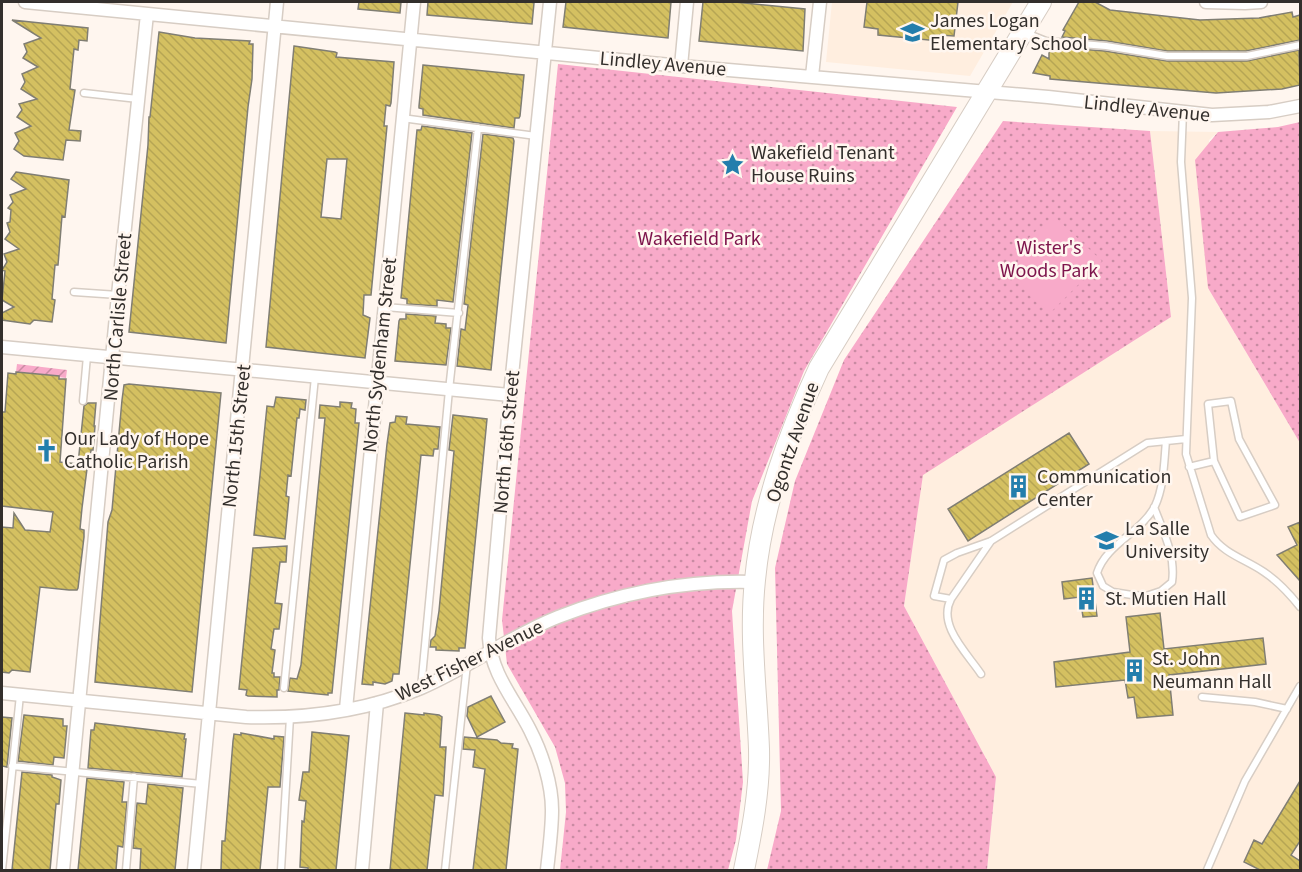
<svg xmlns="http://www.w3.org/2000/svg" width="1302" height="872" font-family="'Source Sans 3',sans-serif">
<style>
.built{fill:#ffeedf}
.park{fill:url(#park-dots)}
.garden{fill:url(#garden-furrows)}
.pitch{fill:#f8aac9}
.building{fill:url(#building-back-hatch);stroke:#807e73;stroke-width:1.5;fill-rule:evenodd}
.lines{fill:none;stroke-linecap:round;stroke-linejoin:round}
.lane-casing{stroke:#d7cdc4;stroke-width:9}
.street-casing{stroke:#d7cdc4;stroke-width:15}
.primary-casing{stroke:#d7cdc4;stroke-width:22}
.lane{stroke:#fff;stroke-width:6}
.street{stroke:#fff;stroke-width:12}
.primary{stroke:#fff;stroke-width:20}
.labels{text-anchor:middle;stroke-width:5;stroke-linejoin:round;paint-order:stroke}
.poi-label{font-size:20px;fill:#332f2c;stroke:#fff6ef;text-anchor:start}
.street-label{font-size:20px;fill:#332f2c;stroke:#fff6ef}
.park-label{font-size:20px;fill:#7e144c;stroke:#fff6ef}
</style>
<defs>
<pattern id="park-dots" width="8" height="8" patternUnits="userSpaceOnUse" patternTransform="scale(1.5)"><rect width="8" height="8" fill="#f8aac9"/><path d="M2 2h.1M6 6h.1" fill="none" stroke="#c98ba3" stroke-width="1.8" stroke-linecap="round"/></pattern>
<pattern id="garden-furrows" width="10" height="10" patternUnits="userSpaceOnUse" patternTransform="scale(1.5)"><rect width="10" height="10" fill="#f8aac9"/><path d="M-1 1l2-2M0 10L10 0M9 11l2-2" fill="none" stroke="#c98ba3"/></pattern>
<pattern id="building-back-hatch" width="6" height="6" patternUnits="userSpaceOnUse" patternTransform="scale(1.5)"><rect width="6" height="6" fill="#d4c061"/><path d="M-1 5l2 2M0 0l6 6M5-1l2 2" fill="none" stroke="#b6a554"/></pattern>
</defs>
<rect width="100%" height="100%" fill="#fff6ef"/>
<path class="built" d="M832,2H1013L970,76L826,62Z
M1150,131L1218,132L1209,140L1208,288L1300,443V870H987L996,777L904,606L923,474L1171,317Z"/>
<path class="park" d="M558,64L957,107L804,371L752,501L732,611L743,782L736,840L728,870H560L566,812L565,783L555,747L507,664L502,620Z
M1003,121L1150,131L1171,317L923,475L904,606L996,777L987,870H767L781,811L775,568L795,481L844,360Z
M1300,122V443L1208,288L1195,160L1218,132L1278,127Z"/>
<path class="garden" d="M17,364L67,370L66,378L16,372Z"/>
<path class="pitch" d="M1057,219L1102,261L1051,312C1004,287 1008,238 1057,219Z"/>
<path class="building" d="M359,2H401L400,13L358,9Z
M428,2H531L534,3L532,24L427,15Z
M566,2H671L668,38L563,27Z
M703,2H735L805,9L803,51L699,41Z
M867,2H958L954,36L940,35L939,41L878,35V29L864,27Z
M1079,2H1095L1110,10L1200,20L1259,18L1292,12L1293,17L1300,15V40L1246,51H1167L1107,41L1062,37L1065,31L1063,30Z
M12,20L88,28L87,41L79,40L78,50L74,49L70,89L75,90L69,130L81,131L80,141L66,140L63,160L24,156L14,149L19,141L15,133L31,126L17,117L22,110L19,104L37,99L21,89L25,82L22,74L38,67L23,58L27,52L24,44L41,38Z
M159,32L195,38L250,41L249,44H253L252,79L248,107L226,343L129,332L148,145L149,117H150Z
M294,46L335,52L337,53L336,57L394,62L391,103L390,106L386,105L384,126H387L371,295H364L363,315L370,318L365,358L266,347ZM327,159H347L341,219L321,217Z
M1052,47L1105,51L1167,61H1247L1299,50L1300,85L1282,89L1216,93L1050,79V76L1033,73L1042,55L1049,59V48Z
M423,65L524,75L520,116L519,118H515L514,128L423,115V109L419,108V106Z
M422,126L472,133L453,302L437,300V306L407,304V299L401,298L417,130H421Z
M483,134L513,138L514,141L491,370L457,366L461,329L465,330L468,305L464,304Z
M16,172L69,180L65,217L62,216L58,265H55L52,299L55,300L52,322L34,320L30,324L2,320V313L14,307L2,300L5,271L2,270L7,262L4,254L19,249L5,239L10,232L7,223L10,222L11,210L8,208L13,202L10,195L26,189L11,179Z
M406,314L436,316L435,323L446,324V328H451L446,365L395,361L399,321L400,319H406Z
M16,372L59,376V379H66L60,462L78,464L84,406L88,403H96L94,426H95L93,450H91L89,469H87L82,508L80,529L84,530V537L78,588L77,590H69L40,587L30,672L12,670L9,673L2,672V527L13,528L14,513L25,530L50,532L53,512L2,506V412H5L8,373L16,374Z
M129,384L221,393L192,692L95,682L108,522L112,510L122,400L124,385Z
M276,397L306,400L305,410L300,409L299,418H297L291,476L288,475L286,496L289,497L285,539L254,535L267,406L274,407Z
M340,402L352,403L351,408L356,409L355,423H359L332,693H328V695L288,691L290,678L297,679L301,665L325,418H319L320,405L340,407Z
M453,415L487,419L465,648H459V651L436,650V647H430L431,640L435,636L439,611L454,451L449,450Z
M396,416L407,417L406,424L440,427L438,449H434L433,456L421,455L399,674H393L392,681L385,684L373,682V685L362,684L387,444L390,423L395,422Z
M1069,433L1089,464L968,541L948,509Z
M1300,522V581L1277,555L1297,545L1288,527Z
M287,546L286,562H280L275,603L282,604L279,629H274L271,649L275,650L272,673H274V677H280L279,690H277V697L248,696L246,695L247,690L239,689L253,548Z
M1092,578L1097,616L1083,617L1080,597L1064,599L1062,582Z
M1160,613L1164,649L1263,638L1266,664L1169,675L1173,715L1137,718L1134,697L1128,698L1125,680L1056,687L1054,662L1130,652L1126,617Z
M491,696L505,722L477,737L467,716L468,707Z
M405,713L424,715V713L439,715L442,717L440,747H446L443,796L435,795L427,870H390Z
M24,715L63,719V726H67L64,758L54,757L53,765L18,761Z
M2,717L12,718L7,767L2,766Z
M95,723L185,734L184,739H186L182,777L88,768L91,730H94Z
M312,732L349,736L336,870H308V868L300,867L302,821L304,822L306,801L299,800L303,772H309Z
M241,733L274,739V736L284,737L280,787H268L260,870H221L222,841H225L233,741L234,734L241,735Z
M464,737L497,740L501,743L513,744L512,748L518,749L506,870H473L485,769L473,767L475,750L463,749Z
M22,772L52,775V777L61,780L59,804H56L50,870H12Z
M87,778L124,782L122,802H127L123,847L118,846L116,870H78Z
M1300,781V841L1291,855L1300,861V870H1260L1244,862L1254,840L1262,844Z
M148,784L183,788L175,870H140L141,849L133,848L137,803L146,804Z"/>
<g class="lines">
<defs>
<path id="lane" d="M1026,33L1046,41L1106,46L1167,56H1247L1300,45
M84,93L138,99
M1183,112L1181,162L1192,298L1186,454L1211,535C1224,554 1245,559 1264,572C1279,582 1289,593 1300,607
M402,118L536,136
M74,292L118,295
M385,307L459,313
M83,401L87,356
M1189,467L1214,461L1240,517L1275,505L1239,439L1231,401L1208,404L1214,461
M1154,507C1163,531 1176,556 1172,582L1161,591L1146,596L1132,595L1113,592L1103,586L1097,573C1106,544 1141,533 1155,506C1164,487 1164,462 1166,441
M991,541L951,599L934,596L944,560L957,553L991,541L1147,443L1186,439
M951,599C937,625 967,653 981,674
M284,688L315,377
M421,688L449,390L478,128
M1202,697L1255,702L1287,709
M12,766L202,784
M2,870L20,695
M126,870L134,777
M281,870L290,717
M445,870L467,664
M1207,870L1245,781L1300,686"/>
<path id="street" d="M25,2L681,66L1048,97L1212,115L1269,112L1300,106
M1206,2L1245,3L1261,2
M681,66L687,2
M812,76L820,2
M2,347L510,395
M2,693L246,717C305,719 366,711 421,688C468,668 510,636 558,617C622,592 686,580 754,582
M346,709L414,2
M63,870L118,295L147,14
M194,870L277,2
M362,870L377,703
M547,870C549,851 552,830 552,810C552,784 542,753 530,730C515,700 491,674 489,638L510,395L550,2"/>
<path id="primary" d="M744,870C752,831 760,790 759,749C757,693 749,636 755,580C762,506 788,435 819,368L1041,2"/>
</defs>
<use href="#lane" class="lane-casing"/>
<use href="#street" class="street-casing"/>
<use href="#primary" class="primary-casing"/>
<use href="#lane" class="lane"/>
<use href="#street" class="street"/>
<use href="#primary" class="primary"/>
</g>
<defs>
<symbol id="school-bare" viewBox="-9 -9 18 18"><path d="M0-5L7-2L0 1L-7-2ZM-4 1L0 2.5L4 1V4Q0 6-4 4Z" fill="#237eac" stroke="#fff6ef" stroke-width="2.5" paint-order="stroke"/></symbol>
<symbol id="sight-bare" viewBox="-9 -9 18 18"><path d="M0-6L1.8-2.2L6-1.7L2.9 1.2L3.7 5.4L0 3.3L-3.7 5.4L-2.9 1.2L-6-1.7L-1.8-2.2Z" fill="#237eac" stroke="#fff6ef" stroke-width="2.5" paint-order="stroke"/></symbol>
<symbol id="church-bare" viewBox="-9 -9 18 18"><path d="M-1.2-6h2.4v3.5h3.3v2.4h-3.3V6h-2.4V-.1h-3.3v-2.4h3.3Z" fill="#237eac" stroke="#fff6ef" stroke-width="2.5" paint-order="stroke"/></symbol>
<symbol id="building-bare" viewBox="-9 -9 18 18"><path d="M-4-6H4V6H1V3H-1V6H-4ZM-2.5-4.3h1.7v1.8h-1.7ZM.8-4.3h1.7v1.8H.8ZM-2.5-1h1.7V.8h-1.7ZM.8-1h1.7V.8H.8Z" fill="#237eac" stroke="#fff6ef" stroke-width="2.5" paint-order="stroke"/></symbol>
<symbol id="university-bare" viewBox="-9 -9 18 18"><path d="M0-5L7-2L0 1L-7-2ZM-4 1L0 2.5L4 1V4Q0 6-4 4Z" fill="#237eac" stroke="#fff6ef" stroke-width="2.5" paint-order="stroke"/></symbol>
</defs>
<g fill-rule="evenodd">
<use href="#school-bare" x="896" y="16" width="33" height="33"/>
<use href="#sight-bare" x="716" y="148" width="33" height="33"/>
<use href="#church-bare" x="30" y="434" width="33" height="33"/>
<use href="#building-bare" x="1002" y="470" width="33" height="33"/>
<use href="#university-bare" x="1090" y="524" width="33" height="33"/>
<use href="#building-bare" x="1070" y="582" width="33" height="33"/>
<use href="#building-bare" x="1118" y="654" width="33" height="33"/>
</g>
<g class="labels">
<g class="poi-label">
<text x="930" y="27">James Logan<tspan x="930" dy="23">Elementary School</tspan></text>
<text x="751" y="159">Wakefield Tenant<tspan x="751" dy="23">House Ruins</tspan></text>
<text x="64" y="445">Our Lady of Hope<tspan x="64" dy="23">Catholic Parish</tspan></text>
<text x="1037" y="483">Communication<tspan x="1037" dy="23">Center</tspan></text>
<text x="1125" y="535">La Salle<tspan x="1125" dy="23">University</tspan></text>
<text x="1105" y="605">St. Mutien Hall</text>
<text x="1152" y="665">St. John<tspan x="1152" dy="23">Neumann Hall</tspan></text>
</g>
<g class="street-label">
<text transform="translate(663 63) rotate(5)" y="7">Lindley Avenue</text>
<text transform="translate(1147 108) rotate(6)" y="7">Lindley Avenue</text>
<text transform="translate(117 317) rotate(-85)" y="7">North Carlisle Street</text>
<text transform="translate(379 355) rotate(-84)" y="7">North Sydenham Street</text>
<text transform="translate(236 436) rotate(-84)" y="7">North 15th Street</text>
<text transform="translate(506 442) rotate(-85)" y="7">North 16th Street</text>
<text transform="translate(792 442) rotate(-71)" y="7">Ogontz Avenue</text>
<text transform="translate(469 660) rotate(-26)" y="7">West Fisher Avenue</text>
</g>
<g class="park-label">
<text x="699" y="245">Wakefield Park</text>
<text x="1049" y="254">Wister's<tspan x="1049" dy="23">Woods Park</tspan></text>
</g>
</g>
<rect width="1302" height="872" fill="none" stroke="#332f2c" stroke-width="6"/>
</svg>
